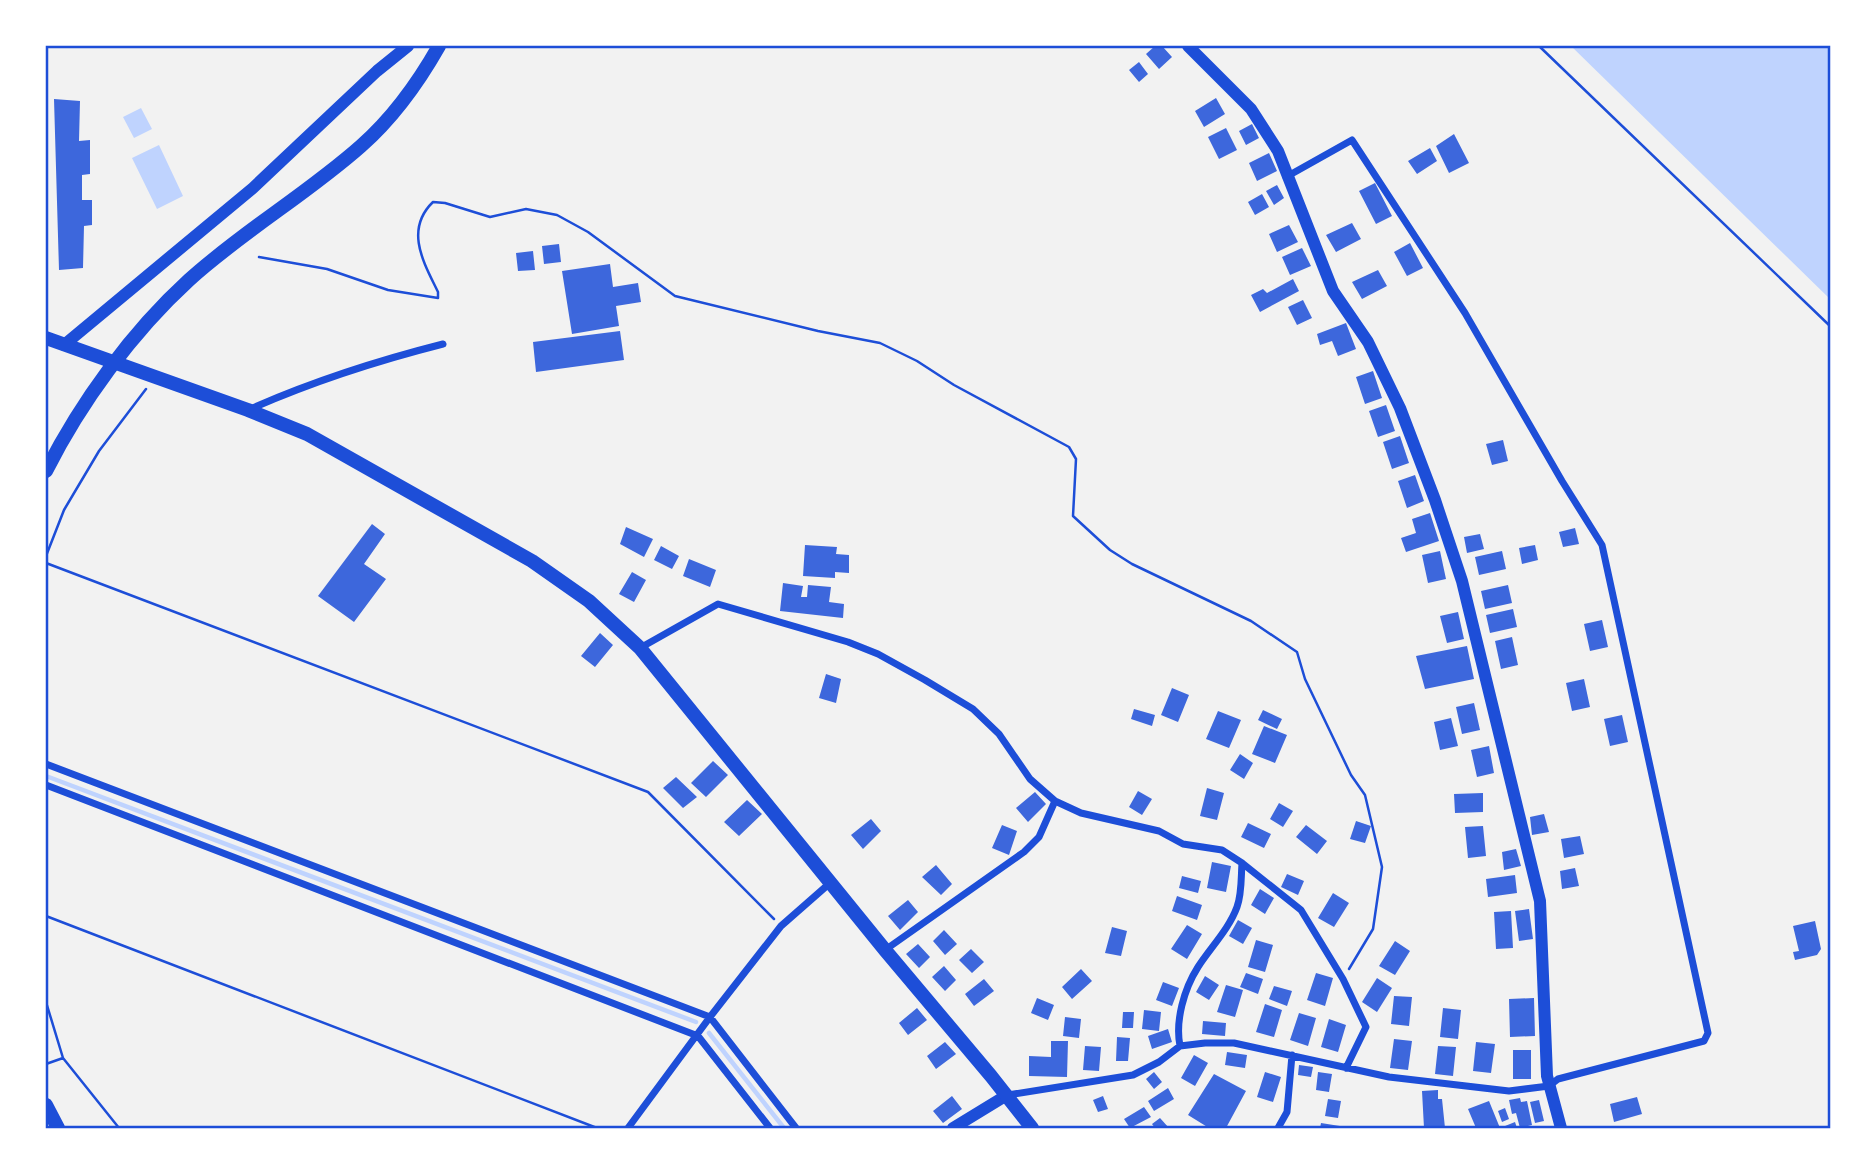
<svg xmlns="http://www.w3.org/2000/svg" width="1876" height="1174" font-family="Barlow,sans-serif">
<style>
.water{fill:#bfd3fe}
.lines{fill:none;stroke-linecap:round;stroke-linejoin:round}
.stream{stroke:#bfd3fe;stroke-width:4.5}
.building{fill:#3d67dc}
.path{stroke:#1d4ed8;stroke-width:2.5}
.minor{stroke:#1d4ed8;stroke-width:7}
.tertiary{stroke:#1d4ed8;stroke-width:12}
.secondary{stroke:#1d4ed8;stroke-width:14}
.neatline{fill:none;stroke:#1d4ed8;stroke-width:2.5}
</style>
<rect width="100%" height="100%" fill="#f2f2f2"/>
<path class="water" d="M1571,46H1830V299Z
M141,108L152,129L134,138L123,117Z
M159,145L183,196L157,209L132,158Z"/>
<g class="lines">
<path class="stream" d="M46,776L696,1022
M709,1033L784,1128"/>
</g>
<path class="building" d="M1155,46H1162L1172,57L1159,69L1146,54Z
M1139,62L1148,74L1139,82L1129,70Z
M1216,98L1225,114L1204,127L1195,111Z
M54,99L80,101L79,141L90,140V174L82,175V200H92V225L84,226L83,268L59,270Z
M1252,124L1259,138L1246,145L1239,131Z
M1226,128L1237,150L1219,159L1208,137Z
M1454,134L1469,163L1449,173L1436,146Z
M1430,148L1437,161L1417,174L1408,161Z
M1269,153L1277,171L1257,181L1249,163Z
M1375,183L1392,216L1376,224L1359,191Z
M1277,185L1284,198L1274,205L1266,191Z
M1262,194L1269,207L1255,215L1248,202Z
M1352,223L1361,239L1336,252L1326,235Z
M1289,225L1298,242L1277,252L1269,234Z
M1410,243L1423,268L1407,276L1394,252Z
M559,244L561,262L544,264L542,246Z
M1302,248L1311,266L1290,275L1282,257Z
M533,251L535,270L518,271L516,253Z
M610,264L613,287L638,283L641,302L616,306L619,326L572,334L562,271Z
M1378,270L1387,286L1362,299L1352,282Z
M1293,279L1299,291L1260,312L1251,295L1263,289L1267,293Z
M1303,300L1312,318L1297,325L1288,307Z
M1346,323L1356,349L1338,356L1332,341L1320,345L1317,334Z
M620,331L624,360L536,372L533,342Z
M1373,371L1382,398L1365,404L1356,377Z
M1386,405L1395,431L1378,437L1369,411Z
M1400,436L1409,463L1392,469L1383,442Z
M1503,440L1508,461L1492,465L1486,444Z
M1415,475L1424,501L1407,508L1398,481Z
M1430,513L1439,541L1406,552L1401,538L1416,533L1412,519Z
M372,524L385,534L364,564L386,579L354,622L318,596Z
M626,527L653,539L644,557L620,544Z
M1575,528L1579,544L1563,547L1559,532Z
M1480,534L1484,549L1467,553L1464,537Z
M805,545L837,547L836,554L849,555V573L835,572V578L803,576Z
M1535,545L1538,560L1522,564L1519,548Z
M661,546L679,556L672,569L654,560Z
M1440,551L1446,579L1428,583L1422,555Z
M1502,551L1506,569L1479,575L1475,557Z
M689,559L716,570L710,587L683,576Z
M632,572L646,580L634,602L619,594Z
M783,583L803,586L801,597H807L808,585L831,587L829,602L844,604L843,618L780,611Z
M1508,585L1512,603L1485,609L1481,591Z
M1513,609L1517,627L1490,633L1486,615Z
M1458,612L1464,639L1447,643L1440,616Z
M1602,620L1608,647L1590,651L1584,624Z
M600,633L613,645L595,667L581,656Z
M1512,637L1518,665L1501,669L1495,641Z
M1467,646L1474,679L1425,689L1416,656Z
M826,674L841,679L836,703L819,698Z
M1584,679L1590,707L1572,711L1566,683Z
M1172,688L1189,695L1178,722L1161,715Z
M1474,703L1480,730L1462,734L1456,707Z
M1134,709L1155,715L1152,726L1131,719Z
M1263,710L1282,719L1277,729L1258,720Z
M1218,711L1241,720L1229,748L1206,739Z
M1622,715L1628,742L1610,746L1604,719Z
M1451,718L1458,746L1440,750L1434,722Z
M1264,726L1287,735L1275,763L1252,754Z
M1489,746L1494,773L1477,777L1471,750Z
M1240,754L1253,763L1244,779L1230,770Z
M713,761L728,775L706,797L691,783Z
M676,777L697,797L683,808L663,788Z
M1207,788L1224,793L1217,820L1200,816Z
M1138,791L1152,799L1142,815L1129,807Z
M1035,792L1046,804L1028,822L1016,808Z
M1483,793V812L1455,813L1454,794Z
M747,800L762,814L739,836L724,822Z
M1279,803L1293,811L1283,827L1270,819Z
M1544,814L1549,832L1532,835L1530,817Z
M871,819L881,831L863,849L851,835Z
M1356,821L1371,826L1365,843L1350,839Z
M1248,823L1271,834L1264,848L1241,837Z
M1002,825L1017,831L1009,855L992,848Z
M1306,825L1327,841L1317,854L1296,837Z
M1483,826L1486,856L1468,858L1465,827Z
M1580,836L1584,854L1564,858L1561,839Z
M1516,849L1521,866L1504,870L1502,852Z
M1212,862L1231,866L1226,892L1207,888Z
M936,865L952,884L941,895L922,877Z
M1575,868L1579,886L1562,889L1560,871Z
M1287,874L1304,881L1298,895L1281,887Z
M1515,875L1517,893L1488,897L1486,879Z
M1182,876L1201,881L1198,893L1179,888Z
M1260,889L1274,898L1265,914L1251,905Z
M1333,893L1349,903L1334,927L1318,918Z
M1177,896L1202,905L1197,920L1172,911Z
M908,900L918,912L900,930L888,916Z
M1529,909L1533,939L1519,941L1515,911Z
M1511,911L1513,948L1496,949L1494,912Z
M1238,920L1252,928L1243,944L1229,936Z
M1815,921L1821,949L1817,955L1795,960L1793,952L1799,951L1793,926Z
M1187,925L1202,934L1187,959L1171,949Z
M1112,927L1127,931L1121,956L1105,953Z
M944,930L957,944L945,955L933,941Z
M1256,940L1273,945L1265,972L1248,967Z
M1395,941L1410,951L1395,975L1379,966Z
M918,944L930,957L919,968L906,954Z
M971,949L984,962L972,973L959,960Z
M944,966L956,980L945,991L932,977Z
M1081,969L1092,981L1072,999L1062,987Z
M1246,973L1263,979L1258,994L1240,987Z
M1316,973L1333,978L1325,1006L1307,1000Z
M1205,976L1219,985L1209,1000L1196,992Z
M1377,978L1392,988L1377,1012L1362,1002Z
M984,979L994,991L974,1006L965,994Z
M1163,982L1179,988L1172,1006L1156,1000Z
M1226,985L1243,990L1235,1017L1217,1012Z
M1274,986L1292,991L1287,1006L1269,999Z
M1394,996L1412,997L1409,1026L1391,1024Z
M1037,998L1054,1005L1048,1020L1031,1013Z
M1534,998L1535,1036L1510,1037L1509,999Z
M1265,1004L1282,1010L1274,1037L1256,1032Z
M917,1008L927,1020L908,1035L899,1023Z
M1443,1008L1461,1010L1458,1039L1440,1037Z
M1144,1010L1161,1012L1159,1031L1142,1029Z
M1123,1012H1134L1133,1028H1122Z
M1299,1013L1316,1018L1308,1046L1290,1040Z
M1065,1017L1081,1019L1079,1038L1063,1036Z
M1329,1019L1346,1025L1338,1052L1321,1047Z
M1203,1021L1226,1023L1225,1036L1202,1034Z
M1168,1029L1172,1042L1152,1049L1148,1036Z
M1117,1037L1130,1038L1128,1061H1116Z
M1394,1039L1412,1041L1408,1070L1390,1068Z
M1051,1041H1068L1067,1077L1029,1076V1056L1051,1057Z
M945,1042L956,1054L936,1069L927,1056Z
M1476,1042L1495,1044L1491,1073L1473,1071Z
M1085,1046L1101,1047L1099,1071L1083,1070Z
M1438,1046L1456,1047L1453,1076L1435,1074Z
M1513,1050H1531V1079H1513Z
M1227,1052L1247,1055L1245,1068L1225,1065Z
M1194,1055L1208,1063L1195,1086L1181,1078Z
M1299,1065L1313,1067L1311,1077L1298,1075Z
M1154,1072L1162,1082L1154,1089L1146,1079Z
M1265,1072L1281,1077L1273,1102L1257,1097Z
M1318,1072L1332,1074L1329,1092L1316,1090Z
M1214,1074L1246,1091L1226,1128H1209L1188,1115Z
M1168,1088L1174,1099L1154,1111L1148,1101Z
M1438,1090V1099H1442L1445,1128H1424L1422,1091Z
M952,1096L962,1109L943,1123L933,1111Z
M1103,1096L1108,1109L1098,1112L1093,1100Z
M1637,1097L1642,1114L1614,1122L1610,1104Z
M1520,1098L1521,1102L1527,1101L1532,1125L1520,1128L1516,1113L1512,1114L1509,1100Z
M1328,1099L1341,1101L1338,1118L1325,1116Z
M1539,1100L1544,1121L1535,1123L1530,1102Z
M1489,1101L1500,1128L1515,1122L1517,1128H1476L1468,1109Z
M1144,1107L1151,1117L1130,1128L1124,1119Z
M1505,1108L1509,1119L1502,1122L1498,1111Z
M1160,1118L1169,1128H1155L1152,1124Z
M1321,1123L1346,1127V1128H1320Z"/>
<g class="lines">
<path class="path" d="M1539,46L1830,326
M259,257L327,269L388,290L438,298V292C424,263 404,230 433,202L445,203L490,217L526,209L557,215L588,232L675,296L818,331L880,343L917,361L954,385L1069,447L1076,459L1073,516L1110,550L1132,564L1251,621L1297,652L1305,679L1351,775L1365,795L1382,867L1373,929L1349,969
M46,556L64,510L99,451L146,389
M46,563L648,792L774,919
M46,916L597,1128
M46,1002L63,1058L119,1128
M46,1064L63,1058"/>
<path class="minor" d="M248,410C311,382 376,361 443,344
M640,648L718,604L848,642L878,654L925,680L973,709L999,734L1030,779L1055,801L1081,813L1159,831L1183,844L1222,850L1242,863L1301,910L1343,979L1366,1027L1346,1068
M46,764L710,1017L796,1128
M46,785L698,1036L770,1128
M885,950L1024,852L1039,837L1055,801
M1180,1046C1175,1021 1184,989 1198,967C1211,947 1229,929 1237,907C1242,894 1241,876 1242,863
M1008,1095L1133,1075L1159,1062L1180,1046L1205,1043H1234L1389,1077L1509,1091L1549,1086L1558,1079L1704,1041L1708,1033L1602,545L1562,481L1465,313L1352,140L1286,177
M628,1128L710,1017L781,926L830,883
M1278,1128L1287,1112L1292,1055"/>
<path class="tertiary" d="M1188,46L1251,109L1278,151L1333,291L1368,342L1400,408L1435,500L1462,581L1540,901L1547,1076L1561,1128
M64,345L253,188L377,71L408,46
M953,1128L1007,1095"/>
<path class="secondary" d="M46,338L248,410L307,434L532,561L589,601L640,648L885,950L991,1076L1032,1128
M46,471C81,402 132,332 189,280C243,231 307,194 361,146C394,117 418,83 439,46
M46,1105L58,1128"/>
</g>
<rect width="1876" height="1174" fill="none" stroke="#ffffff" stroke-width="94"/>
<rect x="47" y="47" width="1782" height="1080" class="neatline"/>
</svg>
